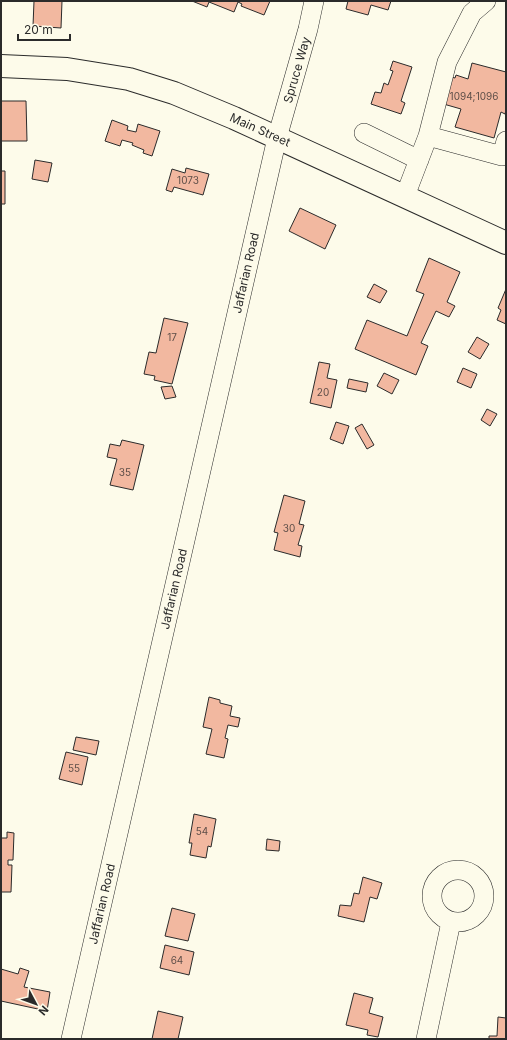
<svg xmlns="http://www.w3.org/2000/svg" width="507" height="1040" font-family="Inter,sans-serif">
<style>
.building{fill:#f2b8a0;stroke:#2b2b2b}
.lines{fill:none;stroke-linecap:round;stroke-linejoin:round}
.minor-casing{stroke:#2b2b2b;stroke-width:20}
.highway-casing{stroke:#2b2b2b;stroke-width:24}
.minor{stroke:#fdfbea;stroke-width:19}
.highway{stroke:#fdfbea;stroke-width:22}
.labels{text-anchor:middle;stroke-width:3;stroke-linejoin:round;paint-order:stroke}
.number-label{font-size:10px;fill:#5d4e48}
.street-label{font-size:12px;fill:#2b2b2b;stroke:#fdfbea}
</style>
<rect width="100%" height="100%" fill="#fdfbea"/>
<path class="building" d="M34,1H62L61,28L33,26Z
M192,1H270L264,15L241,6L242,4L238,2L234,12L209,2L207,7Z
M348,1H391L388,10L371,5L368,15L346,9Z
M393,61L412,67L401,101L405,103L401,114L371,104L375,92L381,93L384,83L388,85L393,71L390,70Z
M472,63L506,72V110L505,114L501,112L494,138L455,127L461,109L440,103L447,76L455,78L456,75L468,79Z
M1,101H26L27,141H1Z
M112,120L128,126L127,130L136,132L138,124L160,131L152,156L143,153L144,150L132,145L133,143L122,140L120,146L105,141Z
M35,160L52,163L48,182L32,179Z
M186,168L209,174L203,195L174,187L172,192L166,190L172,169L185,173Z
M1,171H5V204H1Z
M300,208L336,225L325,249L289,231Z
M429,258L460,272L447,302L455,306L449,317L436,311L421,343L428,346L416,375L355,349L367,320L407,336L424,294L416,291Z
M374,284L387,291L380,303L367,297Z
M506,289V324L497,320L501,310L498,308Z
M164,318L188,323L172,384L154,380L155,376L144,374L149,352L156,353Z
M477,337L489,344L480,359L468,352Z
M319,362L330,364L327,378L337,380L331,408L310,403Z
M463,368L477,374L471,388L457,382Z
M384,373L399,380L392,394L377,386Z
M349,379L368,383L366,392L347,388Z
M172,386L176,397L165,399L161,387Z
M487,409L497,414L490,426L481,420Z
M336,422L349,426L343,444L330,439Z
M362,424L374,445L367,449L355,428Z
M122,440L144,445L133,490L110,485L117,459L107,457L110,444L120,446Z
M284,495L305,501L299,524L304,525L298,545L302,546L300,557L274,550L278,533L274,532Z
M209,697L220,700V703L232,706L230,716L240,718L238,727L228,725L225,738L228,739L224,758L206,754L212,729L203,727Z
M76,737L99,741L96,755L73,750Z
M66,752L88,757L82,785L59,779Z
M194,814L216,819L211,847L208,846L206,858L190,855L192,843H189Z
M7,832L14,833L13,860H8V865H12L11,892H1V838H7Z
M267,839L280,841L279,851L266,850Z
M363,877L382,883L377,899L370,897L364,922L338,916L340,905L351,906L354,893L359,894Z
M172,908L195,914L188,941L165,936Z
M165,945L194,952L189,975L160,968Z
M20,968L29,971L24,987L50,992L47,1011L1,1001V969L18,974Z
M354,993L373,998L369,1013L383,1017L378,1037L367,1035L368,1030L346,1025Z
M158,1011L183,1017L178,1039H152Z
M498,1017L506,1018V1039H489V1036H497Z"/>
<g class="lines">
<defs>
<path id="minor" d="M364,133L419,160
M428,136L447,62L472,13L486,1
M405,196L428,136L502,156L506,141
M432 896a26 26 0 1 1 52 0a26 26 0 1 1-52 0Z
M71,1039L277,138L308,29L314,1
M426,1039L451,922"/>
<path id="highway" d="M1,66L67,69L129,79L174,93L234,118L506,243"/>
</defs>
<use href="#minor" class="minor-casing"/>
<use href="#highway" class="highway-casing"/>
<use href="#minor" class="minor"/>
<use href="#highway" class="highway"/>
</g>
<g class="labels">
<g class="number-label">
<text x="474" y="100">1094;1096</text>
<text x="188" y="184">1073</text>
<text x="172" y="341">17</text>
<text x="323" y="396">20</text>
<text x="125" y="476">35</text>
<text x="289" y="532">30</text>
<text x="74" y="772">55</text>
<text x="202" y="835">54</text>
<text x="177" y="964">64</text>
</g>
<g class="street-label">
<text transform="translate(297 70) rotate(-74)" y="4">Spruce Way</text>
<text transform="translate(260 130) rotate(24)" y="4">Main Street</text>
<text transform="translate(246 273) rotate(-77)" y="4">Jaffarian Road</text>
<text transform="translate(174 589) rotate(-77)" y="4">Jaffarian Road</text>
<text transform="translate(102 904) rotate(-77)" y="4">Jaffarian Road</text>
</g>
</g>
<rect width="507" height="1040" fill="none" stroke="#2b2b2b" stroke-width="4"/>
<g transform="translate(36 1004) rotate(131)" stroke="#fdfbea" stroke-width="3" paint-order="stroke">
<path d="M0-3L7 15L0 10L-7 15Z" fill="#2b2b2b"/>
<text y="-6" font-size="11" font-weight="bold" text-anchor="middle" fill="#2b2b2b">N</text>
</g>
<path d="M18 34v6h52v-6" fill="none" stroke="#2b2b2b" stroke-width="2"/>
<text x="24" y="34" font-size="12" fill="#2b2b2b" stroke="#fdfbea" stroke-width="3" paint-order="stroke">20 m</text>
</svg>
